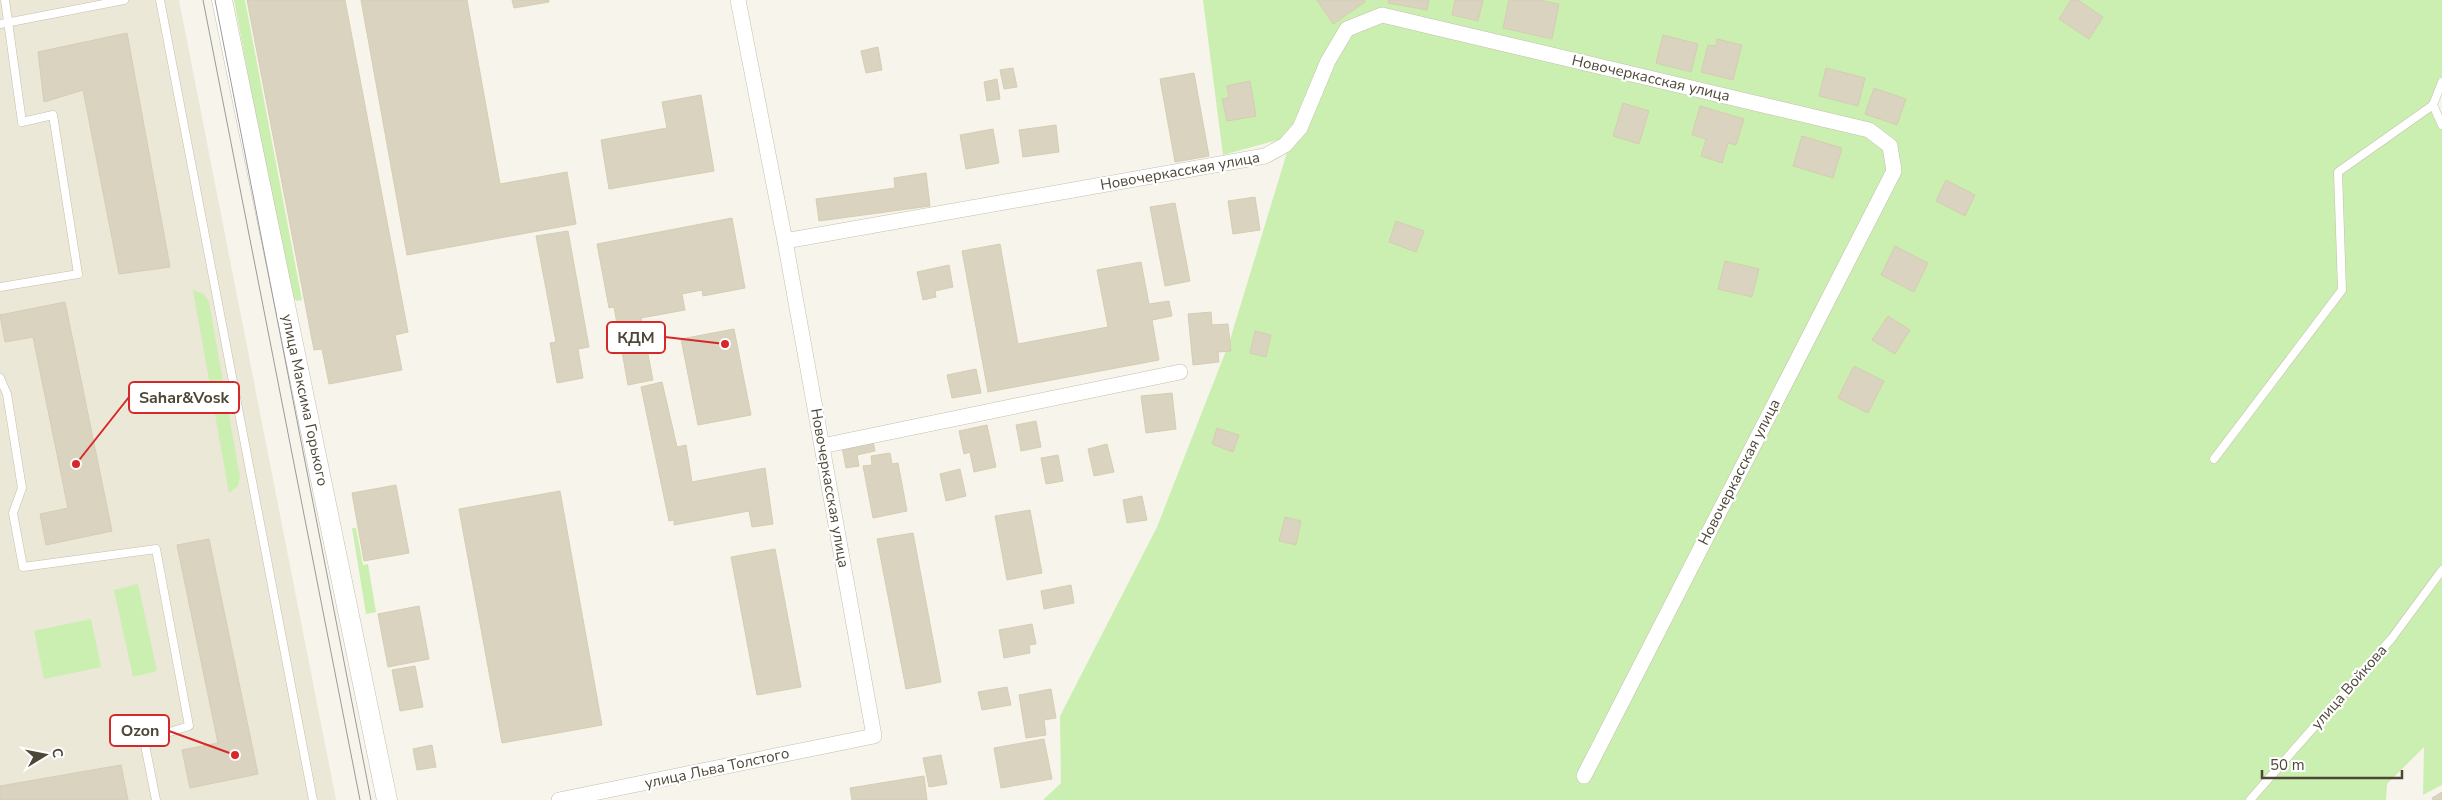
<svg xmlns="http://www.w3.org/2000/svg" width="2442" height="800" font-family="'Nunito Sans',sans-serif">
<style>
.residential{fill:#ebe8d8}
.green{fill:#caefb0}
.building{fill:#dad3bf;stroke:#d6cdb1}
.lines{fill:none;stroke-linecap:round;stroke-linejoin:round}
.service-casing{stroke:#c4bfac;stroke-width:9}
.minor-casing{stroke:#c4bfac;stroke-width:16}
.tertiary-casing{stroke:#c4bfac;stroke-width:21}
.service{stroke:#fff;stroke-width:8}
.minor{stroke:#fff;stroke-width:15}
.tertiary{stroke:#fff;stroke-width:20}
.tram{stroke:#9a9a9a;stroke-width:1}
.labels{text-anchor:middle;stroke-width:4.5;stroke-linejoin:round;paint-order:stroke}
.street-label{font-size:15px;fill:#4d4737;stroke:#fff}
.leader{fill:none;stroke:#d62828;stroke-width:2}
.callout-dot{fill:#d62828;stroke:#fff;stroke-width:2}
.callout{fill:#fff;stroke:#d62828;stroke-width:2}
.callout-label{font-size:16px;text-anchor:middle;font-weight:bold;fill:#4d4737}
</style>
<rect width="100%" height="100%" fill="#f7f5eb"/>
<path class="residential" d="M0,0H179L336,800H0Z"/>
<path class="green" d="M234,0H245L302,300L297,301L289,295Z
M1203,0H2442V84L2433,105L2442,126V785L2423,795L2424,747L2387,784L2386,800H1043L1061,783L1060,716L1157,527L1229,343L1292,136L1223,155Z
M193,290L204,294L209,302L240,477L238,486L229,493Z
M352,528H356L363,565L368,564L376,612L366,614Z
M138,584L157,671L133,677L114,590Z
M91,619L101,667L44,679L34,631Z"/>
<path class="building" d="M247,0H345L408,332L395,335L402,370L329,384L322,349L314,350Z
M361,0H467L500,184L567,172L576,224L407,255Z
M512,0H549V2L514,8Z
M1317,0H1364L1365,2L1333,24Z
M1389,0H1429L1427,10L1388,3Z
M1455,0H1483L1478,21L1452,15Z
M1509,0H1539L1559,4L1552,39L1503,28Z
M2071,0H2078L2103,17L2089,39L2059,19Z
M127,33L170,267L119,274L83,90L44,102L38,52Z
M1663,35L1698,44L1691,72L1656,63Z
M1717,39L1742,45L1733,80L1701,72L1708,45L1716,46Z
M878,47L882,70L866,73L861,51Z
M1013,68L1017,87L1004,89L1000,70Z
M1826,68L1865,78L1858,106L1819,96Z
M1194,73L1209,156L1175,162L1160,79Z
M997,79L1000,99L987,101L984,82Z
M1250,81L1256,116L1227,121L1222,99L1229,98L1227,86Z
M1874,88L1906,99L1897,125L1865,114Z
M701,95L714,171L609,189L601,140L667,128L662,102Z
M1623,103L1649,111L1639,144L1613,136Z
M1700,106L1744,119L1736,145L1728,143L1722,163L1701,156L1706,139L1692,135Z
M1056,125L1059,152L1023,157L1019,130Z
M993,129L999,163L966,169L960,135Z
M1802,136L1842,148L1833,178L1793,166Z
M926,173L930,206L819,221L816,199L895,188L894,178Z
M1946,180L1975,195L1965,216L1936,201Z
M1255,197L1260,230L1233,234L1228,201Z
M1175,203L1190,281L1165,286L1150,207Z
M732,218L745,288L703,296L702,290L682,294L685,310L641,318L653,380L628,385L614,307L609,308L597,244Z
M1396,221L1424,231L1416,252L1389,242Z
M568,231L589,347L578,349L583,378L557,383L550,343L556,342L536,236Z
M1000,244L1018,344L1108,327L1097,270L1141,262L1149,304L1169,301L1172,316L1152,320L1159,360L988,392L962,251Z
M1895,246L1928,263L1914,292L1881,275Z
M1725,261L1759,269L1752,297L1718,289Z
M949,265L953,287L935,291L936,297L923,300L917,272Z
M65,302L112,531L46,545L40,514L68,508L33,337L5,342L0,315Z
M1211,312L1212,325L1228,324L1231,351L1218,352L1219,362L1193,365L1188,314Z
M1888,316L1910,330L1895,354L1872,340Z
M734,329L751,415L698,425L681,339Z
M1255,331L1271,335L1266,357L1250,353Z
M1854,366L1884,381L1868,413L1838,398Z
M976,369L981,393L952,398L947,375Z
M662,382L677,447L686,445L692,482L765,468L773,524L752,527L749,511L674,525V520L669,521L641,387Z
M1172,393L1176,429L1146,433L1141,396Z
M1036,421L1041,447L1021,451L1016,425Z
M987,425L996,467L974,472L970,452L964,454L959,431Z
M1217,428L1239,435L1233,452L1212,444Z
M873,441L875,451L857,455L859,466L846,468L842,447Z
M1107,444L1114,472L1094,476L1088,449Z
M890,453L892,464L898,463L907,511L873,518L863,466L872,465L871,456Z
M1058,455L1063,481L1046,484L1041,458Z
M960,469L966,496L946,501L940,474Z
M396,485L409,553L364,561L352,493Z
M560,491L602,725L502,743L459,509Z
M1142,496L1147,520L1127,523L1123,500Z
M1030,510L1042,573L1007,580L995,516Z
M1285,517L1301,521L1296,545L1279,541Z
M913,533L941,682L906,689L877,539Z
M209,539L258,774L190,788L182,750L218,743L177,545Z
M775,549L801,687L757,695L731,557Z
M1071,585L1074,603L1044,609L1041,591Z
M419,606L429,659L388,667L378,614Z
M1032,624L1036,644L1029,645L1030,653L1004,658L999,630Z
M415,666L423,707L400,711L392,670Z
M1007,687L1011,705L982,710L978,692Z
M1051,689L1056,718L1044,720L1046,735L1026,738L1019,695Z
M1044,739L1052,779L1001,788L994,748Z
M432,745L436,767L417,770L413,749Z
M941,755L947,784L929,787L923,758Z
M121,765L128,800H0V786Z
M924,776L927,800H852L850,788Z
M2442,792V800H2433L2432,798Z"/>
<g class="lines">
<defs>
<path id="service" d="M160,0L313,800
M0,24L124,0
M2442,82L2433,105L2442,125
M0,287L78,274L53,115L22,122L5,0
M0,378L7,394L22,488L13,513L23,567L156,549L189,726L144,740L156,800
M2214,459L2342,290L2338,172L2433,105
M2250,800L2392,638L2442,570"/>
<path id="minor" d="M785,241L1265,156L1285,145L1300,128L1328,61L1347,29L1382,15L1869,130L1890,146L1894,171L1584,776
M822,446L1180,372
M559,800L874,736L785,241L738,0"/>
<path id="tertiary" d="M222,0L387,800"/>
</defs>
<use href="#service" class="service-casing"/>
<use href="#minor" class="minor-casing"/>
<use href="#tertiary" class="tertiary-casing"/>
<use href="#service" class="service"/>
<use href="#minor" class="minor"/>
<use href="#tertiary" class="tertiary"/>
<path class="tram" d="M203,0L360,800
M215,0L371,800"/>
</g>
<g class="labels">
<g class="street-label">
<text transform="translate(1651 78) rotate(13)" y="5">Новочеркасская улица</text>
<text transform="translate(1180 171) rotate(-10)" y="5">Новочеркасская улица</text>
<text transform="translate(305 400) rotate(78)" y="5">улица Максима Горького</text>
<text transform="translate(1739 472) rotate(-63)" y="5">Новочеркасская улица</text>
<text transform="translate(830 488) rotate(80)" y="5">Новочеркасская улица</text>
<text transform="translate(2349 687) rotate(-49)" y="5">улица Войкова</text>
<text transform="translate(717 768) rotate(-12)" y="5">улица Льва Толстого</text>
</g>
</g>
<path class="leader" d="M725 344L665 337M76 464L129 397M235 755L169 731"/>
<g class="callout-dot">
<circle cx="725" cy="344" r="5"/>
<circle cx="76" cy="464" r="5"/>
<circle cx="235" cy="755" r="5"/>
</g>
<g class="callout">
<rect x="607" y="322" width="58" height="31" rx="5"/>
<rect x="129" y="382" width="110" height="31" rx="5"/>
<rect x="110" y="715" width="59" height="31" rx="5"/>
</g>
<g class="callout-label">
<text x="636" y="343">КДМ</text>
<text x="184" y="403">Sahar&amp;Vosk</text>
<text x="140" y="736">Ozon</text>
</g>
<g transform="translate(45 755) rotate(80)" stroke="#ffffff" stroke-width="4" paint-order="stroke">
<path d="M0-4L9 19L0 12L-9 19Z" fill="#4d4737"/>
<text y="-8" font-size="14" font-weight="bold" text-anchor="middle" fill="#4d4737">С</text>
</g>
<path d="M2262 770v8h140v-8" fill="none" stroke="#4d4737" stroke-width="2.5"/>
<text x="2270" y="770" font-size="15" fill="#4d4737" stroke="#ffffff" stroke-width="4" paint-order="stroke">50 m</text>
</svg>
